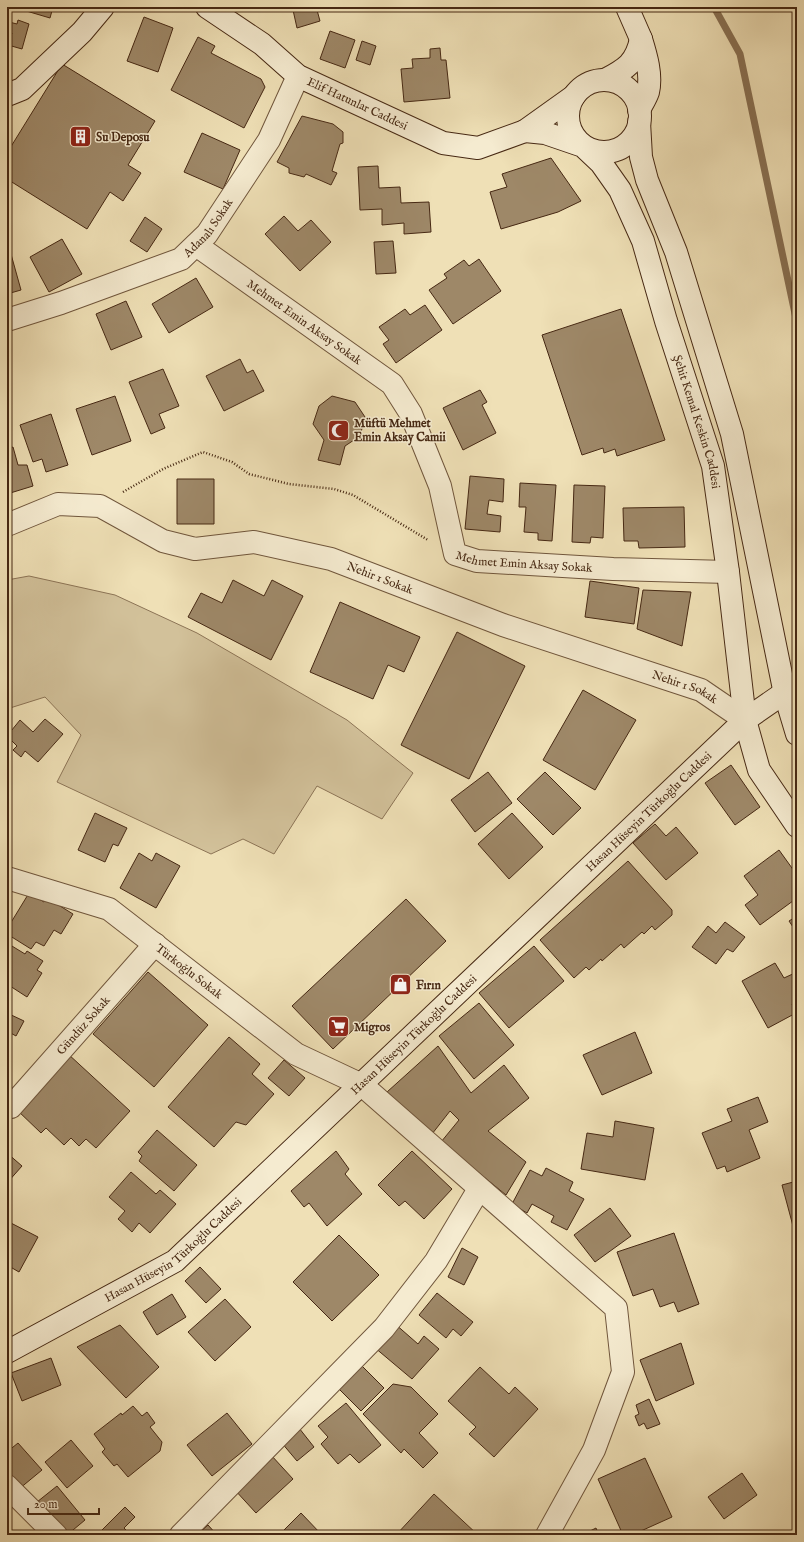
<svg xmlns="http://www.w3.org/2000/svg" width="804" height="1542" font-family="'IM FELL English',serif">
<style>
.green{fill:#d2c19a;stroke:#8c7456}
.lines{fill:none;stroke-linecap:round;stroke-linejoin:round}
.stream{stroke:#897154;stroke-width:7}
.building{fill:#9e8868;stroke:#462813}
.street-casing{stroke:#70563c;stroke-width:24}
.secondary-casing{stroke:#462813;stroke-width:24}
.path{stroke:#462813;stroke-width:2.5;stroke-dasharray:1 2;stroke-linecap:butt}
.street{stroke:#f5ebd0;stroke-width:22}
.secondary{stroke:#f5ebd0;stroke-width:22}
.labels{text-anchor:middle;stroke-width:3;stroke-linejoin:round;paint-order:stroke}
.street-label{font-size:12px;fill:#462813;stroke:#f5ebd0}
.poi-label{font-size:12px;font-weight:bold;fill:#462813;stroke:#f5ebd0;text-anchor:start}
</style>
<rect width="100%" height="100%" fill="#efe0b6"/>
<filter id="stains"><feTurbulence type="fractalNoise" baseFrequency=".005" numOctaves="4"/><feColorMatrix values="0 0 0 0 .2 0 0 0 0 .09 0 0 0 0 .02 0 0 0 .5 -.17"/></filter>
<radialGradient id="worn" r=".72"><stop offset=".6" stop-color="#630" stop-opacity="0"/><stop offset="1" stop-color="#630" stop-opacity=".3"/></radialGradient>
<path class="green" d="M29,576L115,595L197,633L347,720L413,773L382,819L317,786L274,854L243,839L211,854L57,782L81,735L45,697L10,708L7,711V580Z"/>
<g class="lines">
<path class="stream" d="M714,7L740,54L797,323"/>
</g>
<path class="building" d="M24,7H53L50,18L23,10Z
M277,7H334V10H317L320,21L297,28L293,10H277Z
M144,17L173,28L158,72L127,61Z
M18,20L29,24L22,49L8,45L12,33L7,31L9,22L17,24Z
M330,31L355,40L345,68L320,59Z
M198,37L215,46L211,53L261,79L265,87L244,128L171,90Z
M362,41L376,46L370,65L356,60Z
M440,48L441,60H446L450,98L404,102L401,69L413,68L412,59L430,58V49Z
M62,64L155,121L128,165L141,173L123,201L110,192L87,229L7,179V153Z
M302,116L333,124L343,132V143L340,144L332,171L337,173L331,185L306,174L304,177L289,173V168L277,162Z
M202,133L240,150L223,189L184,172Z
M551,158L581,201L558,212L501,229L490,192L507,187L502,174Z
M378,166L379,188L400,187L401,203L429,202L431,232L404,234V223L382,225V209L360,210L358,167Z
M284,216L298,231L311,220L331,242L300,271L265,234Z
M145,217L162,229L147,252L130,241Z
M62,239L82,274L49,292L30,257Z
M393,241L396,273L376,274L374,242Z
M7,247H9L21,290L7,294Z
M479,259L501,291L453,324L429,290L447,278L444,274L464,260L469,266Z
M196,278L213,307L169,333L152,304Z
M126,301L142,337L111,350L96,314Z
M425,305L442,330L396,363L383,344L389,340L379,327L405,309L410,315Z
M621,309L665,440L617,456L615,449L604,453L603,448L582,455L542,335Z
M240,359L247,373L253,370L264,391L224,411L206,376Z
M163,369L179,406L159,414L165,428L151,434L129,382Z
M480,390L487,402L482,405L496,433L463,450L443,408Z
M115,396L131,441L92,455L76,409Z
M332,396L355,402L365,417L360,436L345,446L340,465L318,460L324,440L313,424L319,406Z
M51,414L68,465L46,472L42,459L33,462L20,425Z
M13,447L18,465H27L33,486L7,494V449Z
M470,476L504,479L503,502L489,500L487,514L501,516L500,532L465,529Z
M177,479H214V524H177Z
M520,483L556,485L552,541L538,540V533L524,532L526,507H519Z
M574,485L605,486L603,538L591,537L590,543L572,542Z
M684,507L685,547L639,548L638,541H624L623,508Z
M233,580L264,596L272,580L303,596L271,660L188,617L201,593L222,603Z
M590,581L639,588L634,624L585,617Z
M643,590L691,592L682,646L637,629Z
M340,602L420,637L404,672L388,665L373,699L310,672Z
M457,632L525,666L469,779L401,745Z
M583,690L636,720L595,790L543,760Z
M45,719L63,734L38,762L25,751L21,757L13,750L17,746L7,736L20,720L33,732Z
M731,765L760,807L735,825L705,783Z
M488,772L512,803L475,832L451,800Z
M545,772L581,808L553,835L517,799Z
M95,813L127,828L118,846L113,844L105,862L78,850Z
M512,813L543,847L509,879L478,844Z
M655,824L666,836L676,827L698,853L666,880L633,843Z
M779,850L797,875V898L760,925L745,905L758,895L744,876Z
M139,853L152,861L156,853L180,866L156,908L120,888Z
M628,861L672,910V915L655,930L652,926L644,934L642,932L624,948L621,944L602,961L601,959L589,970L586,967L574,978L540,940Z
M29,893L44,902L47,898L73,914L61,934L54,930L44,946L36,942L31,949L7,934V929Z
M406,899L446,941L333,1049L292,1006Z
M797,916V933L789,921Z
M725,922L745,937L733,952L727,949L716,964L692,947L708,926L716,933Z
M7,943L25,954L27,951L43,961L37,970L42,973L27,997L10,986L7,989Z
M534,946L564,981L509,1028L479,993Z
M775,963L784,978L797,972V1001L792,1004L796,1013L768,1028L742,981Z
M148,972L208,1025L154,1087L93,1034Z
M479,1003L514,1045L474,1079L439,1036Z
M7,1013L24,1021L16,1036L7,1031Z
M635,1032L652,1073L602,1095L583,1055Z
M229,1037L260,1064L252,1074L274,1094L246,1125L236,1122L214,1147L168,1107Z
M438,1046L471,1093L504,1065L529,1098L488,1131L526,1162L506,1195L441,1142L459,1120L450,1111L432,1134L387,1092Z
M67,1053L130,1111L96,1148L86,1139L79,1146L71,1138L64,1145L46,1128L41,1133L16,1109Z
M284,1060L305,1078L289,1096L268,1078Z
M758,1097L768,1122L749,1130L760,1158L727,1172L725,1166L717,1169L702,1133L732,1121L727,1109Z
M615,1121L654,1128L645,1180L581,1169L587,1133L613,1137Z
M157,1130L197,1165L174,1191L139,1161L142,1156L138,1152Z
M336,1151L349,1169L345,1174L362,1194L327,1226L309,1203L304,1207L291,1191Z
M412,1151L452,1189L424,1219L405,1201L399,1206L378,1185Z
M7,1153L22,1166L7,1183Z
M546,1168L573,1182L569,1191L584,1199L567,1230L551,1222L554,1216L532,1204L527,1213L512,1204L530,1170L542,1176Z
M131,1172L156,1194L160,1190L176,1204L150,1233L139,1223L132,1232L118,1219L125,1211L109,1197Z
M797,1181V1241L782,1185Z
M610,1208L631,1236L595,1262L574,1235Z
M7,1221L38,1237L19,1272L7,1265Z
M674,1233L699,1304L678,1312L674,1302L660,1307L653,1289L633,1296L617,1252Z
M339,1235L379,1275L332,1321L293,1282Z
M462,1248L478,1257L464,1285L448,1277Z
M200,1267L221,1289L206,1303L185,1281Z
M437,1293L473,1322L461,1336L453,1329L446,1338L419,1315Z
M172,1294L186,1317L157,1335L143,1312Z
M225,1299L251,1327L215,1361L188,1332Z
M394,1323L418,1344L424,1336L439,1349L412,1379L374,1347Z
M120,1325L159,1367L126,1398L77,1347Z
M681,1343L694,1384L656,1401L640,1360Z
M51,1358L61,1385L22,1401L11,1373Z
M357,1361L384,1388L361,1411L334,1384Z
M480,1367L509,1394L515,1387L538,1409L494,1457L469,1434L476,1427L448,1401Z
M393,1384L411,1387L438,1414L419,1433L438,1453L423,1468L404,1449L401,1453L363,1414Z
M649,1399L660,1424L647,1429L644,1423L639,1426L635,1416L639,1414L636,1405Z
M346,1403L381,1445L359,1463L350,1454L338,1464L321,1444L328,1437L318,1426Z
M133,1406L142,1416L147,1412L155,1423L150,1427L162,1442L160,1451L128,1477L117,1464L114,1466L102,1452L105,1449L94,1434L121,1413L122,1415Z
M227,1413L252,1444L212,1476L187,1445Z
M299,1428L314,1447L297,1461L281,1442Z
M71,1440L93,1466L67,1488L45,1462Z
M18,1443L42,1470L19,1489L7,1474V1452Z
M271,1455L293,1479L256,1513L234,1489Z
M645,1458L672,1517L632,1535H623L598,1479Z
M742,1473L757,1495L724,1519L708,1497Z
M57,1486L85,1520L67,1535H64L37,1502Z
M434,1494L478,1535H396Z
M125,1507L135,1517L124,1528L131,1535H97Z
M301,1513L322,1535H283L281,1533Z
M208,1525L217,1535H197Z
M596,1528L599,1535H582Z"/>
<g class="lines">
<defs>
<g id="street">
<path id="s1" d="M196,245L392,384L411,414L440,486L455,554L477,561L613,569L728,572"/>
<path id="s2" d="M7,320L61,303L181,259L207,234L269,140L298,76"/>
<path id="s3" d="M7,525L58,504L100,506L163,541L195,549L254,542L331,559L503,625L701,690L745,720"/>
<path id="s4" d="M7,878L109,909L296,1054L362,1085L616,1308L623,1372L594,1450L547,1535"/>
<path id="s5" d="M11,1107L155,944"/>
<path d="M7,1486L56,1535"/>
<path d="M181,1535L384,1328L436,1261L479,1189"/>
</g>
<g id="secondary">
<path id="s6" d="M207,7L262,44L298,76L443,143L478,148L525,131"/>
<path d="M627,7L641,39"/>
<path d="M605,80C626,69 636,63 641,39C646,55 652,75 648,92C646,98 642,104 639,110"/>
<circle cx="604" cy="116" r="36"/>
<path d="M7,95L22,89L82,32L103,7"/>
<path id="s7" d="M574,96L525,131L545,133L583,146L601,163L620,190L643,241L666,321L713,466L728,572L745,720L759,770L797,826"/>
<path d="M639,122L641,157L647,180L676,252L732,434L785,694L797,734"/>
<path id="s8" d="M7,1352L175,1261L745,720L797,684"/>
</g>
</defs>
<use href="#street" class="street-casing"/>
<use href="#secondary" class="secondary-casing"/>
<path class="path" d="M123,492L163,469L203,452L232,462L249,474L289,484L334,489L353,495L428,540"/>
<use href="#street" class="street"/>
<use href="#secondary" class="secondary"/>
</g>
<defs>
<symbol id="building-square" viewBox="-11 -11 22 22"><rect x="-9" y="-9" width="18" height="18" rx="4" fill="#8f2418" stroke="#f5ebd0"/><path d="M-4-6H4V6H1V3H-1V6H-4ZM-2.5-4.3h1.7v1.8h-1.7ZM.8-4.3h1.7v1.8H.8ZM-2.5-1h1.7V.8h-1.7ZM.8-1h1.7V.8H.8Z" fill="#fff"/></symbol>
<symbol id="mosque-square" viewBox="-11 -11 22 22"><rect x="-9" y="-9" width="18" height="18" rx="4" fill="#8f2418" stroke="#f5ebd0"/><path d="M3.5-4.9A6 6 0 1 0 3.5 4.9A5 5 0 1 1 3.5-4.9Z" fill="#fff"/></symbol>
<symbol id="shop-square" viewBox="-11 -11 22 22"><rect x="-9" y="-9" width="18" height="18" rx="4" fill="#8f2418" stroke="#f5ebd0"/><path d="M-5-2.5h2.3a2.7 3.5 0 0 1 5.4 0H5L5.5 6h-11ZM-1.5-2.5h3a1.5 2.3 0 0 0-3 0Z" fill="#fff"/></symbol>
<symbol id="supermarket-square" viewBox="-11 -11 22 22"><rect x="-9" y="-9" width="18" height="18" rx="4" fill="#8f2418" stroke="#f5ebd0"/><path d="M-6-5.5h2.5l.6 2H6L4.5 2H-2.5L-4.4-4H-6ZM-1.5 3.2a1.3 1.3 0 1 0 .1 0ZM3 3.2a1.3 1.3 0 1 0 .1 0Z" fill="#fff"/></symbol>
</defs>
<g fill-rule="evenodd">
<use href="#building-square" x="68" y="124" width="25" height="25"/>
<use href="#mosque-square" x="326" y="418" width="25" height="25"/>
<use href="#shop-square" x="388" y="972" width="25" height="25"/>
<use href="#supermarket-square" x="326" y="1014" width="25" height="25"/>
</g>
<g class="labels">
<g class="street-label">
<text dy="4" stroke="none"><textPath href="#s6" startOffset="180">Elif Hatunlar Caddesi</textPath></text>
<text dy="4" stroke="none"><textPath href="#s2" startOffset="226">Adanalı Sokak</textPath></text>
<text dy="4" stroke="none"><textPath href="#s1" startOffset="133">Mehmet Emin Aksay Sokak</textPath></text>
<text dy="4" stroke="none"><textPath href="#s7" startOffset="423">Şehit Kemal Keskin Caddesi</textPath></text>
<text dy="4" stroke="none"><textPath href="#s1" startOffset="493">Mehmet Emin Aksay Sokak</textPath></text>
<text dy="4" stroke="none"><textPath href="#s3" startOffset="393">Nehir 1 Sokak</textPath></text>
<text dy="4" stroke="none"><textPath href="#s3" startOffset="717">Nehir 1 Sokak</textPath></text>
<text dy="4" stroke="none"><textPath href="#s8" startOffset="844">Hasan Hüseyin Türkoğlu Caddesi</textPath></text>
<text dy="4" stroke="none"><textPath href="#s4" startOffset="208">Türkoğlu Sokak</textPath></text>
<text dy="4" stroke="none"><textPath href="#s5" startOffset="109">Gündüz Sokak</textPath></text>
<text dy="4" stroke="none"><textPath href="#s8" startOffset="520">Hasan Hüseyin Türkoğlu Caddesi</textPath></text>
<text dy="4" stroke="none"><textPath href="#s8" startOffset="196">Hasan Hüseyin Türkoğlu Caddesi</textPath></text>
</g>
<g class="poi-label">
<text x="96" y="141">Su Deposu</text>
<text x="354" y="427">Müftü Mehmet<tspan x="354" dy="14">Emin Aksay Camii</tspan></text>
<text x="416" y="989">Fırın</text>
<text x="354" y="1031">Migros</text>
</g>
</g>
<rect width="804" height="1542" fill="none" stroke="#efe0b6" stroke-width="24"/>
<rect x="8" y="8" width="788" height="1526" fill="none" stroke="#462813" stroke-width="2"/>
<rect x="12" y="12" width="780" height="1518" fill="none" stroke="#462813"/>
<path d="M28 1508v6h71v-6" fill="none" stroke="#462813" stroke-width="2"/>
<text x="34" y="1508" font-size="12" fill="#462813" stroke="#f5ebd0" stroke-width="3" paint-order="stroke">20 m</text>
<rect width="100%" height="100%" filter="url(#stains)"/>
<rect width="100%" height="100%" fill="url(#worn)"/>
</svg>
